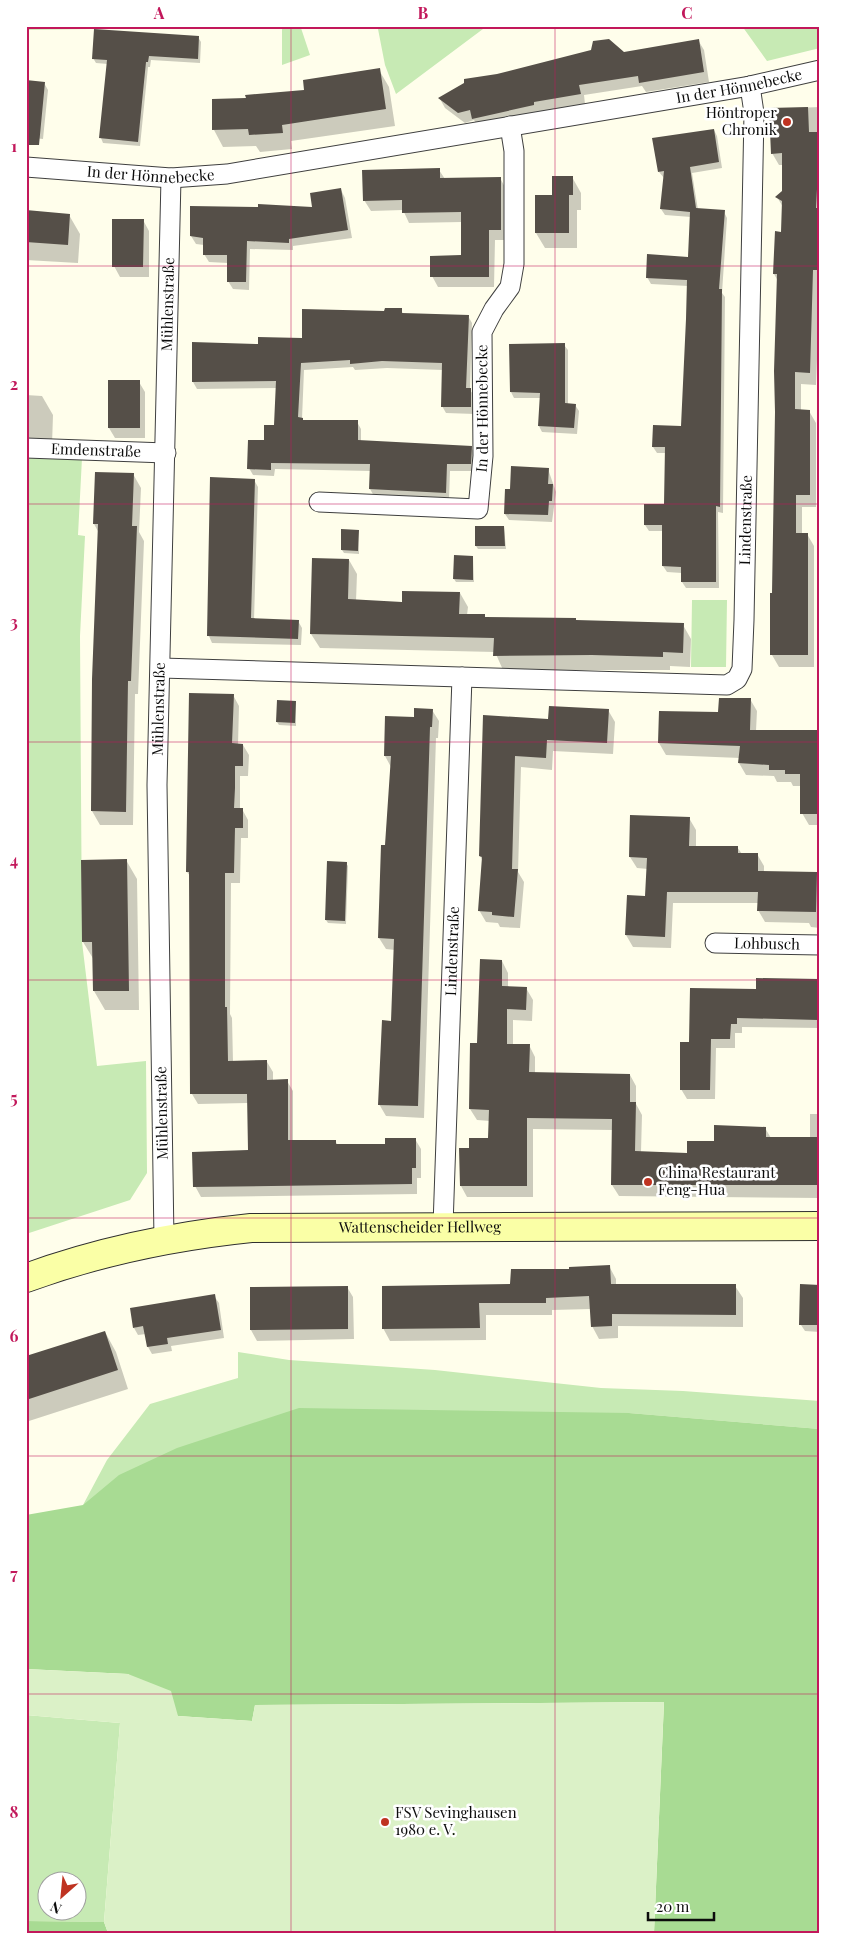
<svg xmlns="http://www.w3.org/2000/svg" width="846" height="1959" font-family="'Playfair Display',serif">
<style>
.green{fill:#c7eab4;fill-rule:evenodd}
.forest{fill:#a8db93}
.pitch{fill:#dbf1c7}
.shadow{fill:#0003}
.building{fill:#554f48}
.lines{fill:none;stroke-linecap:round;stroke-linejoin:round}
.street-casing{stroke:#3f3f3f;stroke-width:21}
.secondary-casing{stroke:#2e2e2e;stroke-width:30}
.street{stroke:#fff;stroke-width:19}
.secondary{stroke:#faffa6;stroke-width:28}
.grid{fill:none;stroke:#c2185b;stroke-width:1;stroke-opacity:0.55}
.poi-dot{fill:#bf3321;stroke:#fff;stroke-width:2}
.labels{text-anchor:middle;stroke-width:5;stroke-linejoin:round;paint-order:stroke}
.street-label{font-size:15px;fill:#0c0c0c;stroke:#fff}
.poi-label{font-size:15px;fill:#0c0c0c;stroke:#fff;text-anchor:start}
.neatline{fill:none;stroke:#c2185b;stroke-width:2}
.grid-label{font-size:16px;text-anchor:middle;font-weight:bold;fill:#c2185b}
</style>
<rect width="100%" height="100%" fill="#fffeeb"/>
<path class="green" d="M26,26H487L396,94L385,65L378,29L301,28L310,55L282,65V26L26,30Z
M742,26H820V48L767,61Z
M26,456L82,458L78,535L85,536L80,636L82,942L97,1066L146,1061L147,1173L130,1200L26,1234Z
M692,600H727L726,667H691Z
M238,1352L289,1360L435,1370L601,1388L683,1391L820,1401V1429L629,1413L83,1505L107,1460L150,1404L238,1378Z
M26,1715L120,1723L104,1922L26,1921ZM48,1882H78V1912H48Z"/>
<path class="forest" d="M299,1408L629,1413L820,1429V1933H654L664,1702L255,1705L252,1721L178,1716L128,1674L26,1669V1515L83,1505L119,1475L177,1448Z
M26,1921L104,1922L108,1933H26Z"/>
<path class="pitch" d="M26,1669L128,1674L171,1691L178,1716L252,1721L255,1705L664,1702L654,1933H108L104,1922L120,1723L26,1715Z"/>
<path class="shadow" d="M198,37L201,42L200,63L151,60L150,67H148L140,146L103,143L101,138L108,64L96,63L93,58Z
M698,40L704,50L709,82L646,92L642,86L584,95L585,104L479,128L474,120L465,123L445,108L440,99L624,53Z
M379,70L389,87L395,126L291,141L292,149L260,152L256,146L223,147L214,130L247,99L305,91Z
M44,83L48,90L43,139L26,137Z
M820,107V282L816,385L801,384V411H809L816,423V507H802V534H807L814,546V667H779L772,655L778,281L774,274L782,233L783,207L777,197L783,192V165H779L772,153L771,109Z
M714,130L717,136L722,168L692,173L698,210L724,212L727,218L722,293L725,297L723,513L718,512L719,588H686L682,582V573L667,572L663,566L664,531H649L645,525L665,505L666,453H657L653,447L682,428L688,286L651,284L647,277L689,258L691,217L665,215L661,209L664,178L659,172Z
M439,170L445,179L500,178L506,189L507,240H495L494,287H438L432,276L463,256L462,222L409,223L403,210L371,211L364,200Z
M572,177L581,193V210H577V248H545L536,233L554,196Z
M341,190L345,198L352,238L293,246V250L250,249L249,290L233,289L228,281V263L209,262L204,254V245L196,244L191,236L314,208Z
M26,211L69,215L80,234L78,263L26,260Z
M143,220L149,231V277H120L114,266Z
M401,309L403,314L468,316L472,323L470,390L475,397V414L446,413L442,406L443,370L387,368L355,370L353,367L304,370L302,419L303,421L357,422L361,429V442L471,447L475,454L474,471H450L449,500L374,496L370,489L371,471L275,469L274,476L253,475L249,468L275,427L277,388L197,389L193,382L259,345L304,339L386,312Z
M511,345H564L568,350V405H575L579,411L577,434L542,432L539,426L541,398H514L511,392Z
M139,382L145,392V438H115L109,428Z
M26,395L42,396L53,415L52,445L26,444Z
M548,469L556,492L552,522L509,520L505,514L511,491Z
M133,474L141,488L139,532L144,541L138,694H135L133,825H100L92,811L99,533L94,524Z
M254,480L258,487L254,620L298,621L302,628L301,645L212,643L209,636Z
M504,527L506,549H478L476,546Z
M358,531L359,554L344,553L342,550Z
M473,557L474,582H456L454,579Z
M349,560L357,574L356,601L403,604L460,593L468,607L467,615H484L486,618L683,625L691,639L690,667L670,666V670H503L495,652L320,648L311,634Z
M233,695L239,706L238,745H243L249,755L248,776H240V809H242L248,820V838H241L240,883H231L230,1014L232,1018L233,1062H267L273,1072V1081H287L293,1091V1141H335L338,1145H387L415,1139L421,1149V1178H417V1194L201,1197L195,1186L249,1151L248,1103L198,1104L192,1094L191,877L187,872Z
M750,699L757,711L756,731L820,732V825H809L802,813L801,786H793L791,782H777L774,776L746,775L739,763L740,758L666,755L659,743Z
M296,702V726L279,725L277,722Z
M432,710L439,721L438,738H436L424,1118L386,1116L379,1104L392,1022L395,950L386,949L379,938L391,767L385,756L415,718Z
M608,710L615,722L613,754L553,751L552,770L521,767L518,872L524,882L520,928L500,927L498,923L486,922L479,910L483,861L480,856L484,717L550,720Z
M689,818L696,830V847H737L742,854H757L764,866V872L820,874V928L811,927L809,923L765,922L758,910V903H673L671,948L633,947L626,935L646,897L648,869L637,868L630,857Z
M126,860L137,879L139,1010H105L94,991V960L83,942L82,861Z
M346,863L348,866L346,924L328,923L326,920Z
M502,961L508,973V988H526L533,1000L532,1021L513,1020V1045H529L535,1057V1073L630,1075L636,1086V1104L642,1115L641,1152L689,1154L715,1142L765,1128L771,1138H810V1114H820V1198L619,1196L612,1185L613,1130L533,1129V1197H467L461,1186L470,1150L489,1139L490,1121L477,1120L470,1109L478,1044Z
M818,980L820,1028L742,1027V1033H735V1048H716L715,1099H687L681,1089L691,1043L757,990Z
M609,1266L616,1279V1285L735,1286L743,1298V1327L618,1326V1338L599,1339L592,1326L591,1309L552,1310V1315H486V1340L390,1341L383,1328L512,1285L570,1270Z
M820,1286V1332L805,1331L801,1325Z
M347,1287L353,1297L354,1339L257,1341L251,1330V1288Z
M214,1296L219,1303L224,1338L171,1346L172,1351L152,1354L148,1347L146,1334L138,1335L134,1328Z
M105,1332L116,1352L128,1389L29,1421L26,1416V1358Z"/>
<path class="building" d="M94,29L199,36L198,59L149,56L148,62H146L138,142L99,138L107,60L92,59Z
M609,39L624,52L699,39L704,72L639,83L638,76L579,85L581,94L534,102V105L472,119L470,110L458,113L438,98L464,83V79L497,74L591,50L593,41Z
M380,68L386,109L282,125L283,133L249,135L248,129L212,130V99L246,98L245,95L304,90L303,80Z
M26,80L45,82L39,145H26Z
M808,107L809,132H820L816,208H820V270H813L810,373L795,372V409L810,410V495H796V533H808V655H770V593H772L775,412L774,371L777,274H773L775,231L781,232L782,201L775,197L782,191V153L771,154L769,108Z
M714,129L719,162L690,167L696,208L725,210L719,289H722L720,507L716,506V582H681V567L662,566V525H644V504H664L665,447H652L653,425L681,426L686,319L687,280L646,278L647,254L688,257L690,212L660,209L664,171L658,172L652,138Z
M440,168V178L501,177V230H489V277H430V256L461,255V212L402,213V200L363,201L362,170Z
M552,176H573V195H569V233H535V195H552Z
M341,188L348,230L289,239V243L247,241L246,282H227V255H203V238L190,236V206L258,207V204L312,207L310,193Z
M26,210L70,214L68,245L26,242Z
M112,219H144L143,267H112Z
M385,308H402V313L469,315L466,388H471V407H441L442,363L382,361L350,364V360L301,363L298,417L303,418V420H358V440L472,446L471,464H447L446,493L369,489L370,464L271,463V470L247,469L248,440H264V425H274L276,381L192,382V342L258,344V337L302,338V309L384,311Z
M565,343V403L576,404L574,428L538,426L540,393L510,392L509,344Z
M108,380H140V428H108Z
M511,466L549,468L548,484H553L552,501H549L548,515L504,514L505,489H510Z
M95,472L134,473L132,526H137L131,681H128L126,812L91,811L92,679L98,524H93Z
M210,477L255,479L251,618L299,620L298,639L207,636Z
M475,526H504L505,546H475Z
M341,529L359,530L358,551L341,550Z
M454,555L473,556V580L453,579Z
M312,558L349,559L348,599L402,602V591L460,592L459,614H485V617L576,618V620L684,623L683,653L663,652V657L592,655L493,656L494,638L310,634Z
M189,693L234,694L232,743L243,744V766H235V788L234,808H243V828H235L234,873H225V1007H227L228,1061L267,1060V1080L288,1079V1140H336V1144H385V1138H416V1168H412V1184L193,1187L192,1152L248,1150L247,1094H190L189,872H186Z
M719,698H751L750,730H820V814H800V774H785V770H769V765L738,763L740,746L658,743L659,711L718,712Z
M277,700L296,701L295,723L276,722Z
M549,706L609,709L607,743L547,740L546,758L515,756L512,869H518L514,917L492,915V912L478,911L482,857L479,856L483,715L548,719Z
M414,708L433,709L432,727H430L418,1106L378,1105L382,1020L391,1021L394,939L378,938L381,845H385L391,756H384L385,716L414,717Z
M630,815L690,817L689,846H738V853H758V871L817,872L816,912L757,911L758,892H667L665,937L625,935L627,895L645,896L647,858L629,857Z
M127,859L129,991H93L92,942H82L81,860Z
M327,861L347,862L345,921L325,920Z
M480,959L502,960V986L527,987L526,1010L507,1009V1044H530L529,1072L630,1074V1102H636L635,1151L687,1153V1141H714V1125L766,1127V1137H820V1185H611L612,1119L527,1118V1186H460L459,1148H469V1138H488L489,1110L469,1109L470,1043H477Z
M756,978L819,979L818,1020L737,1018V1024H731L730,1039H711L710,1090H680V1042H689L690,988L756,989Z
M610,1265L611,1284H736V1315L612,1314V1326L591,1327L589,1296L546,1298V1303H479L480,1328L382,1329V1286L510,1284L511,1269H569V1267Z
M800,1284L820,1285V1325H799Z
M348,1286V1329L250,1330V1287Z
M215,1294L221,1330L167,1338L168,1344L147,1347L143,1326L133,1328L130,1308Z
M105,1331L118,1370L26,1400V1356Z"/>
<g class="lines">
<defs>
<g id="street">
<path id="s1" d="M26,167L171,178L227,174L750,86L820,70"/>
<path id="s2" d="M26,448L166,453"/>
<path id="s3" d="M319,502L478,509L483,456L482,332L494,309L510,287L514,264V151L510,126"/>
<path id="s4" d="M161,668L727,685L737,679L742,669L744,620L754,113L750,86"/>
<path id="s5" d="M715,943L820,945"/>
<path id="s6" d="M443,1226L462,677"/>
<path id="s7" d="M164,1239L157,785L171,178"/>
</g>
<g id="secondary">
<path id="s8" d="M26,1278C100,1251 173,1236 251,1228L820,1226"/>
</g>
</defs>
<use href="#street" class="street-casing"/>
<use href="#secondary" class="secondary-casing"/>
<use href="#street" class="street"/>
<use href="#secondary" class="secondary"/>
</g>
<path class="grid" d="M291,26V1933M555,26V1933M26,266H820M26,504H820M26,742H820M26,980H820M26,1218H820M26,1456H820M26,1694H820"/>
<g class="poi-dot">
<circle cx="787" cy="122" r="5"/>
<circle cx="648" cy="1182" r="5"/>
<circle cx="385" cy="1822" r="5"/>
</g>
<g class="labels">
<g class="street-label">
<text dy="5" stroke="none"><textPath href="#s1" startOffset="721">In der Hönnebecke</textPath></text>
<text dy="5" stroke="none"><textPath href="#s1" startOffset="125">In der Hönnebecke</textPath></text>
<text dy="5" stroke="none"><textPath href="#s7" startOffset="935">Mühlenstraße</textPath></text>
<text dy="5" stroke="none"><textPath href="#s3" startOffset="260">In der Hönnebecke</textPath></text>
<text dy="5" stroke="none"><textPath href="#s2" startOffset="70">Emdenstraße</textPath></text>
<text dy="5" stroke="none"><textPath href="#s4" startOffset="738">Lindenstraße</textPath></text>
<text dy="5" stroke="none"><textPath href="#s7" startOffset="530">Mühlenstraße</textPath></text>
<text dy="5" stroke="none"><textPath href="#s5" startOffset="52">Lohbusch</textPath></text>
<text dy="5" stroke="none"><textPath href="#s6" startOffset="275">Lindenstraße</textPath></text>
<text transform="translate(162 1113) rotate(-91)" y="5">Mühlenstraße</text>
<text dy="5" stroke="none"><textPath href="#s8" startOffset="400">Wattenscheider Hellweg</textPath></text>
</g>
<g class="poi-label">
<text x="777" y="118" text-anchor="end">Höntroper<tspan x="777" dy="17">Chronik</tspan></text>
<text x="658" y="1178">China Restaurant<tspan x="658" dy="17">Feng-Hua</tspan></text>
<text x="395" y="1818">FSV Sevinghausen<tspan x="395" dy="17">1980 e. V.</tspan></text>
</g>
</g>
<rect width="846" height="1959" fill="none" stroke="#ffffff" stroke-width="55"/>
<g transform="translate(62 1896) rotate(207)"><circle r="24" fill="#ffffff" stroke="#9e9e9e"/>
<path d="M0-4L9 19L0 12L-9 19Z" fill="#bf3321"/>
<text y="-8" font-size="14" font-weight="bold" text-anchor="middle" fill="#0c0c0c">N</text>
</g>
<path d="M648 1912v8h66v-8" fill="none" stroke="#0c0c0c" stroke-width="2.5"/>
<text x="656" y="1912" font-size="15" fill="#0c0c0c" stroke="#ffffff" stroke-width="4" paint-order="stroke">20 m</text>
<rect x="28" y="28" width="790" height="1904" class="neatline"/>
<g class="grid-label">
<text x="159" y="19">A</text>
<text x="423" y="19">B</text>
<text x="687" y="19">C</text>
<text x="14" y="152">1</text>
<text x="14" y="390">2</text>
<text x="14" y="628">3</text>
<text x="14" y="866">4</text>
<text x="14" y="1104">5</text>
<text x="14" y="1342">6</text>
<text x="14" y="1580">7</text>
<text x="14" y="1818">8</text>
</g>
</svg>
